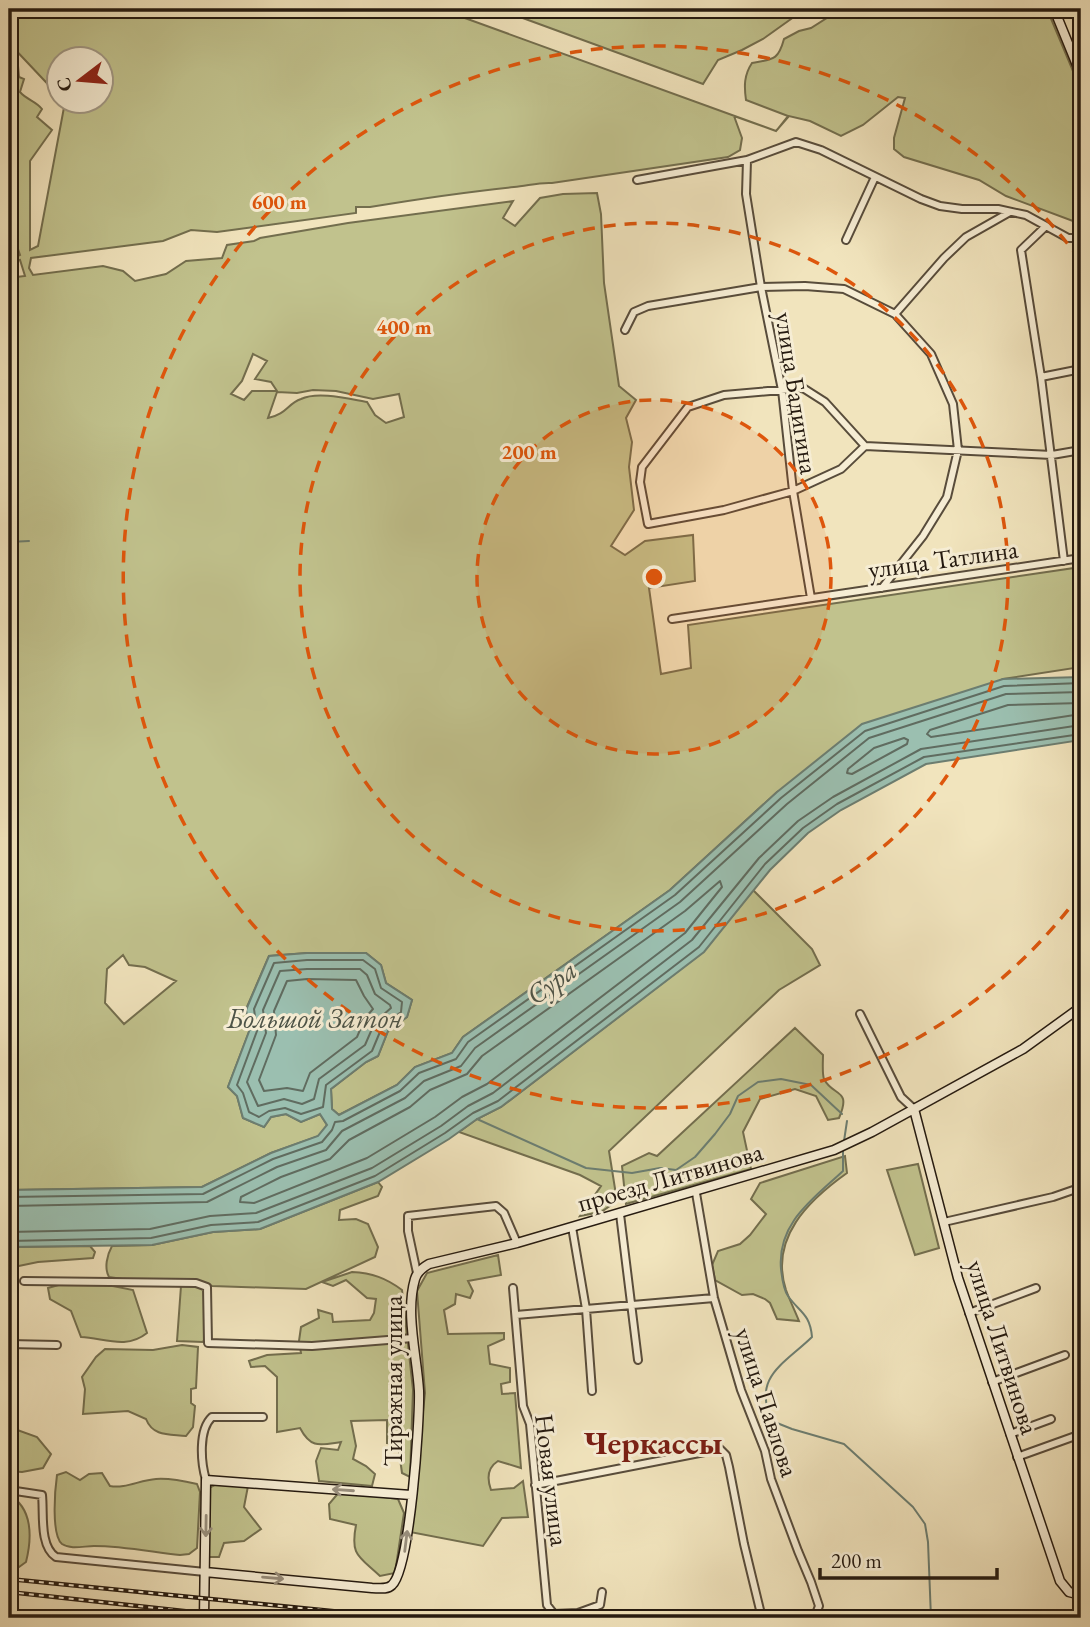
<svg xmlns="http://www.w3.org/2000/svg" width="1090" height="1627" font-family="'EB Garamond',serif">
<style>
.green{fill:#c1c28d;stroke:#736e4e;stroke-width:2;fill-rule:evenodd}
.water{fill:#9bbfb0;stroke:#6c7d70;stroke-width:2}
.lines{fill:none;stroke-linecap:round;stroke-linejoin:round}
.shore{stroke:#606c60;stroke-width:2}
.stream{stroke:#6c7d70;stroke-width:2}
.street-casing{stroke:#584c3b;stroke-width:10}
.secondary-casing{stroke:#251a10;stroke-width:11}
.street{stroke:#f6edd4;stroke-width:6}
.secondary{stroke:#f6edd4;stroke-width:8}
.rail-casing{stroke:#251a10;stroke-width:4.5}
.rail{stroke:#f6edd4;stroke-width:2;stroke-dasharray:5;stroke-linecap:butt}
.oneway{stroke:#988e7c}
.ring{fill:none;stroke:#de560c;stroke-width:3.5;stroke-dasharray:12 9}
.labels{text-anchor:middle;stroke-width:6;stroke-linejoin:round;paint-order:stroke}
.street-label{font-size:26px;fill:#251a10;stroke:#f6edd4}
.water-label{font-size:28px;font-style:italic;fill:#4e5448;stroke:#f6edd4}
.district-label{font-size:33px;font-weight:bold;fill:#7a1f14;stroke:#f6edd4}
.centre{fill:#de560c;stroke:#f6edd4;stroke-width:3.5}
.ring-label{font-size:21px;text-anchor:middle;font-weight:bold;fill:#de560c;stroke:#f6edd4;stroke-width:6;stroke-linejoin:round;paint-order:stroke}
</style>
<rect width="100%" height="100%" fill="#f1e4bd"/>
<filter id="stains"><feTurbulence type="fractalNoise" baseFrequency=".00286" numOctaves="4"/><feColorMatrix values="0 0 0 0 .2 0 0 0 0 .09 0 0 0 0 .02 0 0 0 .5 -.17"/></filter>
<radialGradient id="worn" r=".72"><stop offset=".6" stop-color="#630" stop-opacity="0"/><stop offset="1" stop-color="#630" stop-opacity=".3"/></radialGradient>
<path class="green" d="M9,9H440L776,131L788,116L746,100C744,86 744,75 752,63C773,59 778,61 784,39L799,31L811,28L841,9H1047L1081,90V224L1006,196L979,180L904,157L894,149V138L905,98L898,97L863,125L841,136L810,121L789,116L776,131L734,116L742,138L740,150L728,157L552,183C539,182 527,186 514,187C466,192 418,199 370,207H356V213L217,232L191,230L163,241L31,258L29,268L33,275L103,266L123,271L135,281L166,274L186,261L222,258L227,245L254,241L260,238L348,223L513,201L503,218L515,226L540,198L563,194L597,193L601,214L604,283L619,386L636,400L626,418L632,442L629,467L634,510L611,546L625,555L645,541L693,535L695,581L649,588L661,674L691,668L688,625L1081,567V667L1003,679L777,792L670,890L463,1037L452,1053L415,1067L397,1085L339,1115L332,1109L331,1089L366,1062L378,1056L388,1031L407,1017L412,1000L386,983L381,965L366,953H307L269,956L246,1009L250,1029L228,1087L237,1096L243,1118L264,1127L271,1117L286,1114L301,1122L320,1114L327,1125L319,1136L271,1153L202,1187L9,1190V278L25,276L20,260L9,262V231L13,258L20,255L9,223L12,207L9,197V68L18,66L19,77L24,79L20,92C27,100 36,101 42,109L37,117L52,130L30,161V250L38,246L65,102H102V60H60L59,96L9,43ZM253,354L267,361L255,379L271,382L277,391H252L244,400L231,394L242,381ZM313,390L336,391L373,399L399,394L404,417L386,423L375,415L367,402C349,399 318,391 301,399C287,404 287,414 268,418L277,392L297,393ZM123,955L129,965L145,967L176,981L124,1024L105,1003L107,969Z
M498,9H805L763,39L742,50L718,60L703,84Z
M753,890L812,949L820,965L779,990L609,1151L617,1201L601,1212L580,1216L601,1186L580,1175L459,1132L477,1119L501,1107L703,952Z
M795,1028L823,1055C823,1061 822,1074 824,1079C833,1097 852,1088 839,1118L828,1120L816,1096L795,1089L760,1099L743,1132L751,1169L626,1204L622,1166L649,1153L657,1156Z
M845,1156L847,1173C809,1200 769,1238 786,1290C790,1301 795,1311 799,1321L777,1319L770,1303L765,1299L753,1294L742,1295L715,1280L712,1265L718,1251L740,1244L750,1235L766,1214L751,1199L760,1183Z
M918,1164L939,1248L915,1255L887,1170Z
M378,1182L382,1187L378,1196L340,1210L339,1220L356,1219L368,1224L378,1247L375,1257L306,1289L212,1286L196,1280L142,1282L109,1277C104,1268 107,1255 112,1246L152,1245L213,1232L260,1229Z
M90,1246L95,1252L93,1258L38,1262L9,1268V1247Z
M498,1255L501,1275L468,1281L473,1291L470,1298L456,1294L455,1304L444,1310L448,1334L504,1333V1339L488,1346L490,1364L510,1368V1382L501,1384L502,1394L515,1393L521,1468L498,1461C487,1468 487,1479 491,1490L514,1488L523,1481L528,1517L502,1518L483,1546L410,1532L425,1393L417,1291L427,1273Z
M352,1272C372,1273 386,1278 402,1290L413,1390L410,1477L402,1473L398,1444L387,1443V1420L351,1421L356,1446L353,1459L366,1466L375,1474L372,1486L319,1481L316,1461L321,1448L338,1450L341,1442C320,1445 311,1449 300,1428L277,1432V1377L265,1366L251,1367L249,1361L267,1355L301,1353L299,1341L301,1327L319,1318L318,1310L332,1314L333,1322L370,1320L374,1313L376,1299L367,1298L346,1280L333,1286L322,1282Z
M62,1284L108,1285L133,1290L147,1333C126,1350 104,1338 81,1337L71,1311L50,1299L48,1288Z
M181,1286L204,1287L205,1338L203,1342L177,1341Z
M182,1345L198,1347L196,1388L191,1389V1403L195,1406L193,1427L186,1436C170,1434 153,1437 146,1419L128,1411L83,1414L85,1389L82,1377L96,1357L105,1349L153,1350Z
M9,1427L37,1437L51,1454L43,1468L22,1472L9,1471Z
M66,1472L80,1480L89,1474L102,1473L110,1486C125,1489 140,1480 156,1479C169,1478 184,1481 197,1484L200,1492L197,1548L189,1554L180,1555C152,1552 123,1546 94,1546C84,1546 71,1550 62,1544C51,1535 55,1489 57,1475Z
M220,1482L248,1486L244,1507L261,1529L244,1541L224,1543L219,1557H207L209,1488Z
M340,1491L398,1499L404,1513L395,1573L380,1576C359,1556 350,1556 356,1525L330,1519L329,1504Z
M9,1495C33,1508 32,1538 26,1562L19,1567H9Z"/>
<path class="water" d="M1081,677V740L926,764L841,810L808,833L770,870L704,952L501,1107L477,1119L449,1139L378,1182L260,1229L213,1232L152,1245L9,1247V1190L202,1187L271,1153L318,1136L327,1125L320,1114L301,1122L286,1114L271,1117L264,1127L243,1118L237,1096L228,1087L250,1029L246,1010L269,956L307,953H366L381,965L386,983L412,1000L407,1017L388,1031L378,1056L366,1062L331,1089L332,1109L339,1115L397,1085L415,1067L452,1053L463,1037L670,890L777,792L862,724L1003,679Z"/>
<g class="lines">
<path class="shore" d="M1081,703L1008,705L930,730L927,734L931,737L1081,714
M904,738L908,740L907,744L852,774L847,773L848,769L874,748Z
M720,881L722,887L685,933L487,1084L462,1097L435,1117L367,1158L254,1203L240,1202L241,1197L281,1177L330,1159L349,1140L410,1107L430,1090L467,1074L482,1056L685,911Z
M307,960H363L375,969L381,988L402,1002L401,1012L382,1027L372,1051L326,1085L323,1107L301,1114L285,1108L269,1111L259,1117L249,1112L243,1093L237,1085L257,1031L254,1009L274,963Z
M307,969H360L367,975L375,994L390,1005L391,1008L375,1022L365,1045L319,1079L314,1099L302,1104L284,1099L258,1106L247,1082L266,1033L263,1010L280,971Z
M307,979L356,980L364,996L373,1009L365,1018L357,1037L310,1073L303,1091L287,1088L264,1091L259,1080L276,1035L274,1011L287,981Z
M9,1197L203,1194L273,1159L322,1142L332,1130L335,1122L343,1121L400,1091L419,1073L456,1059L468,1042L675,895L781,798L865,731L1004,686L1081,683
M9,1206L207,1202L277,1167L326,1150L342,1131L405,1098L424,1081L461,1066L475,1048L680,902L787,804L869,738L1006,694L1081,692
M9,1232L150,1229L210,1216L256,1213L372,1168L441,1126L468,1106L493,1093L692,940L759,858L798,821L833,797L921,749L1081,725
M9,1241L151,1238L211,1225L258,1222L375,1176L445,1133L473,1113L498,1101L699,947L765,864L803,828L837,804L924,757L1081,734"/>
<path class="stream" d="M9,542L29,541
M477,1119L586,1168L632,1173L660,1168L676,1170L695,1157L715,1134L730,1114L738,1096L758,1082L781,1079L811,1085L842,1114
M844,1141L847,1121
M843,1150V1171C813,1199 777,1223 781,1269C782,1277 783,1289 788,1296C799,1312 810,1313 812,1337C783,1365 752,1377 772,1421L792,1429L844,1444L913,1507L925,1524L928,1542L931,1618"/>
<defs>
<path id="street" d="M747,160L746,194L761,287L782,390L793,491L811,598
M637,180L747,160L796,142L821,150L921,199L940,206L962,209H998L1026,215L1068,238H1081
M1046,226L1021,250L1041,377L1064,561
M846,240L875,177
M895,314L944,258L966,237L1010,212
M625,330L634,312L648,306L761,287L805,286L844,289L895,314L931,354L953,404L958,450L947,497L923,536L882,588
M1041,377L1081,369
M865,446L841,469L793,491L724,510L648,524L640,482L642,467L688,407L724,395L803,388L825,402L865,446L1052,455L1081,450
M672,619L1081,558
M860,1014L901,1097L914,1109
M696,1193L714,1298L741,1390L765,1451L771,1479L798,1551L811,1582L819,1606L815,1616
M620,1214L638,1360
M944,1222L1053,1197L1079,1188L1081,1195
M572,1227L586,1309L592,1391
M417,1273L408,1231V1216L496,1206L504,1213L517,1243
M24,1281L196,1283L207,1287L208,1343L312,1346L413,1338
M513,1288L523,1406L530,1424L547,1605L554,1614L578,1613L600,1605L602,1592
M969,1313L1036,1288
M516,1315L714,1298
M9,1344L57,1345
M992,1382L1065,1355
M1010,1434L1051,1419
M1017,1457L1081,1434
M206,1480C201,1463 198,1430 212,1417H263
M535,1485L720,1449L726,1455L729,1467L744,1544L761,1614L758,1618
M9,1490L42,1495C44,1513 39,1546 56,1557L205,1572"/>
<path id="secondary" d="M1054,9L1081,75
M914,1109L958,1278L1060,1581L1069,1592L1081,1595
M205,1572L372,1588C378,1588 387,1590 392,1585C410,1569 420,1420 419,1391C417,1356 405,1313 415,1279C417,1272 422,1268 429,1264L517,1243L834,1150L872,1132L1023,1049L1081,1007
M204,1618L206,1480L411,1495"/>
</defs>
<use href="#street" class="street-casing"/>
<use href="#secondary" class="secondary-casing"/>
<use href="#street" class="street"/>
<use href="#secondary" class="secondary"/>
<defs>
<path id="rail" d="M9,1579L402,1618
M9,1592L248,1618"/>
</defs>
<use href="#rail" class="rail-casing"/>
<use href="#rail" class="rail"/>
</g>
<defs><path id="oneway-shaft" d="M-6 0H5M1.5-3L5.5 0L1.5 3" fill="none" stroke-width="1.6" stroke-linecap="round" stroke-linejoin="round" transform="scale(1.75)"/></defs>
<g class="oneway">
<use href="#oneway-shaft" transform="translate(343 1490) rotate(-176)"/>
<use href="#oneway-shaft" transform="translate(206 1526) rotate(91)"/>
<use href="#oneway-shaft" transform="translate(406 1541) rotate(-83)"/>
<use href="#oneway-shaft" transform="translate(273 1578) rotate(5)"/>
</g>
<circle cx="654" cy="577" r="177" fill="#de560c" fill-opacity=".12"/>
<g class="ring">
<circle cx="654" cy="577" r="177"/>
<circle cx="654" cy="577" r="354"/>
<path d="M1081 893A531 531 0 1 1 1081 261"/>
</g>
<g class="labels">
<g class="street-label">
<text transform="translate(797 393) rotate(81)" y="9">улица Бадигина</text>
<text transform="translate(943 559) rotate(-8)" y="9">улица Татлина</text>
<text transform="translate(670 1177) rotate(-16)" y="9">проезд Литвинова</text>
<text transform="translate(1003 1347) rotate(72)" y="9">улица Литвинова</text>
<text transform="translate(393 1381) rotate(-90)" y="9">Тиражная улица</text>
<text transform="translate(767 1402) rotate(72)" y="9">улица Павлова</text>
<text transform="translate(552 1480) rotate(83)" y="9">Новая улица</text>
</g>
<g class="water-label">
<text transform="translate(551 982) rotate(-36)" y="10">Сура</text>
<text x="315" y="1028">Большой Затон</text>
</g>
<g class="district-label">
<text x="653" y="1454">Черкассы</text>
</g>
</g>
<circle cx="654" cy="577" r="10" class="centre"/>
<g class="ring-label">
<text x="279" y="209">600 m</text>
<text x="404" y="334">400 m</text>
<text x="529" y="459">200 m</text>
</g>
<rect width="1090" height="1627" fill="none" stroke="#f1e4bd" stroke-width="35"/>
<rect x="10" y="10" width="1069" height="1606" fill="none" stroke="#251a10" stroke-width="3.5"/>
<rect x="18" y="18" width="1055" height="1592" fill="none" stroke="#251a10" stroke-width="2"/>
<g transform="translate(80 80) rotate(254)"><circle r="33" fill="#f6edd4" stroke="#a29986" stroke-width="2"/>
<path d="M0-5L12 26L0 18L-12 26Z" fill="#8f2418"/>
<text y="-10" font-size="19" font-weight="bold" text-anchor="middle" fill="#251a10">С</text>
</g>
<path d="M820 1568v10h177v-10" fill="none" stroke="#251a10" stroke-width="3.5"/>
<text x="831" y="1568" font-size="21" fill="#251a10" stroke="#f6edd4" stroke-width="5" paint-order="stroke">200 m</text>
<rect width="100%" height="100%" filter="url(#stains)"/>
<rect width="100%" height="100%" fill="url(#worn)"/>
</svg>
